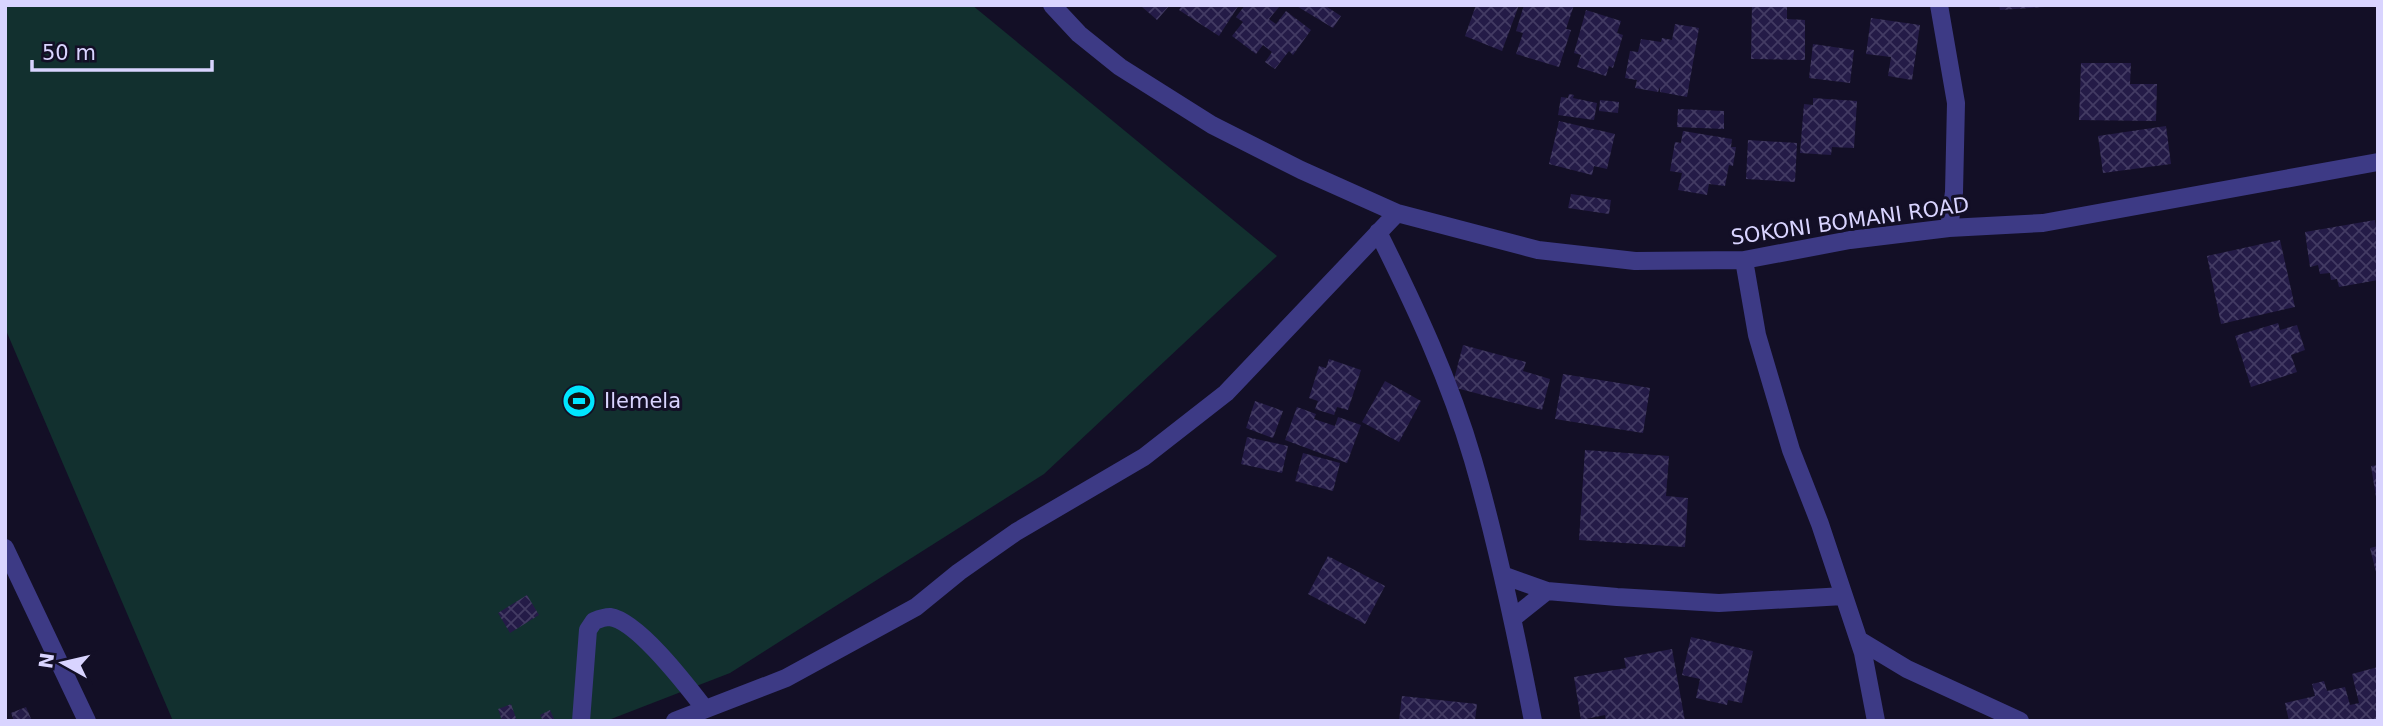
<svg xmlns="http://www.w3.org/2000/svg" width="2383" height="726" font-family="'DejaVu Sans',sans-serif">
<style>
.grass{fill:#12302f}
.building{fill:url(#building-cross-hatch)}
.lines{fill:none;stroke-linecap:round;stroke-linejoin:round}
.minor{stroke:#3d3a85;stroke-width:18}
.labels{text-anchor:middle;stroke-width:6;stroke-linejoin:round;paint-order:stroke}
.street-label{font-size:21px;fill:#d9d4ff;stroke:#130f26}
.poi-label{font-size:21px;fill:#d9d4ff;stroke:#130f26;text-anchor:start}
</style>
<defs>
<pattern id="building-cross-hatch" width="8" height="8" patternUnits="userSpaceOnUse" patternTransform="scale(1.75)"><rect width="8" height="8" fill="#241b47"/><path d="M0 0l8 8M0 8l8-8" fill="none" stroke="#433b63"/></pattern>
</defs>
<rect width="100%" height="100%" fill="#130f26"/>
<path class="grass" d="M5,5H972L1277,256L1044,474L730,673L606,721H173L5,328Z"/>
<path class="building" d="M1140,5H1170L1157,20Z
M1182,5H1239L1219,36L1179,10Z
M1245,5H1276L1279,7L1269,19L1276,24L1286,11L1311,30L1293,55L1289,51L1275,69L1265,62L1272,52L1263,45L1256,54L1232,36L1243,22L1236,17Z
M1295,5H1324L1341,16L1333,28Z
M1476,5H1519L1502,51L1465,36Z
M1524,5H1574L1566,29L1571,30L1559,67L1516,54L1523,33L1516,31Z
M1752,5H1787V19L1805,20V60L1751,59Z
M1999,5H2045V7L2000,10Z
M1586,10L1621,21L1617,33L1623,35L1613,68L1609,66L1606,76L1577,67L1581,55L1574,53Z
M1871,18L1920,25L1912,80L1888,76L1891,57L1866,54Z
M1675,24L1699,28L1687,97L1660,92V87L1658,92L1635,88L1637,80L1625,78L1630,51L1638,52L1641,39L1661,42L1662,38L1672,40Z
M1813,44L1854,50L1850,83L1809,78Z
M2081,63H2131L2130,84H2157L2156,121L2079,120Z
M1569,94L1574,95L1573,98L1597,103L1594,120L1558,115L1561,97L1568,98Z
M1813,98L1857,101L1854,148L1832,147L1831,155L1800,153L1804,104L1813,105Z
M1600,100L1619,102L1618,113L1599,111Z
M1678,109L1724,111V129L1677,127Z
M1559,121L1615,134L1607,169L1594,166L1592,175L1549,164Z
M2166,126L2171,164L2103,173L2098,136Z
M1683,131L1732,139L1731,147H1736L1733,166L1729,165L1725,186L1709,184L1707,195L1678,190L1682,173L1670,171L1675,142L1681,143Z
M1748,140L1797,143L1795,182L1746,179Z
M1571,194L1611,200L1609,214L1568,208Z
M2375,220L2378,239L2376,265L2378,280L2339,287L2337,279L2331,280L2330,273L2320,274L2318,265L2310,267L2305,232Z
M2280,240L2295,307L2221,324L2207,256Z
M2278,323L2280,330L2297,325L2305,350L2291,355L2297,372L2251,387L2235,336Z
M1463,345L1526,362L1523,371L1550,379L1542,410L1452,387Z
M1329,359L1361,370L1348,410L1337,407L1334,415L1315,409L1318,401L1309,398L1319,366L1326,368Z
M1563,374L1650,388L1643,433L1555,419Z
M1385,381L1421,401L1399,442L1362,422Z
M1255,401L1283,411L1273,438L1246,428Z
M1297,407L1316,414L1314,419L1335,426L1338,417L1361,425L1347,463L1285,440Z
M1247,437L1288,446L1282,473L1241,464Z
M1585,450L1669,456L1666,496L1688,498L1685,547L1579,540Z
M1303,453L1340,463L1333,491L1295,481Z
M2378,465V497H2376L2371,466Z
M2378,546V576H2377L2370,548Z
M1328,556L1385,586L1365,624L1308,594Z
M527,595L539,615L510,633L498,613Z
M1691,637L1753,651L1742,703L1728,700L1727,705L1696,698L1700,679L1682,675Z
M1672,649L1685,721H1606L1605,715L1581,720L1574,677L1626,668L1624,658Z
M2378,667V721H2289L2285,703L2315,696L2312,684L2324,681L2327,691L2345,687L2350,705L2359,703L2352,674Z
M1402,696L1477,704L1475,721H1399Z
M511,704L517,721H502L498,709Z
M26,707L32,721H14L11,713Z
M550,710L555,721H543L540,715Z"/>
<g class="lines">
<path class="minor" d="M1052,5L1079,34L1120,67L1212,125L1301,170L1397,213L1538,250L1635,261L1744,260L1850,240L1949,228L2043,223L2378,162
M1939,5L1956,103L1954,192L1949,228
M1378,232C1415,306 1450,381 1473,460C1498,546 1516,633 1533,721
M1744,260L1757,335L1791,450L1820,524L1863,653L1876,721
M5,548L87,721
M1505,576L1547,591L1617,597L1719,603L1844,596
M1513,618L1547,591
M1859,640L1907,669L2020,721
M581,721L588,630L594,621C599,619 605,617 610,617C638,621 688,687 705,709
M675,721L786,678L916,607L959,572L1016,532L1144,457L1226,393L1397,213"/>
</g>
<defs>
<symbol id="stadium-disc" viewBox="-11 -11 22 22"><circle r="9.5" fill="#00e5ff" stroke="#130f26"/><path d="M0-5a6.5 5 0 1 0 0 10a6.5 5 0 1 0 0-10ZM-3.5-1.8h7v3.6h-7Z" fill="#111"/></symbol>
</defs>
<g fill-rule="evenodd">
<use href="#stadium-disc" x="560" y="382" width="38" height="38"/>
</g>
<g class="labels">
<g class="street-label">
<text transform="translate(1850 221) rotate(-8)" y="7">SOKONI BOMANI ROAD</text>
</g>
<g class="poi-label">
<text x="604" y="408">Ilemela</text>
</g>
</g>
<rect width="2383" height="726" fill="none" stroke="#d9d4ff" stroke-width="14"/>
<g transform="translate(63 663) rotate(278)" stroke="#130f26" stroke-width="5" paint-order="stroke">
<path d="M0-5L12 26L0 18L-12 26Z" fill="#d9d4ff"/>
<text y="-10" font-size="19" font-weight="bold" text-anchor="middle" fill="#d9d4ff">N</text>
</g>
<path d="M32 60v10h180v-10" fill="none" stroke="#d9d4ff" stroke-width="3.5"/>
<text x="42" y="60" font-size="21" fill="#d9d4ff" stroke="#130f26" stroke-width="5" paint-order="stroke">50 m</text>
</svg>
